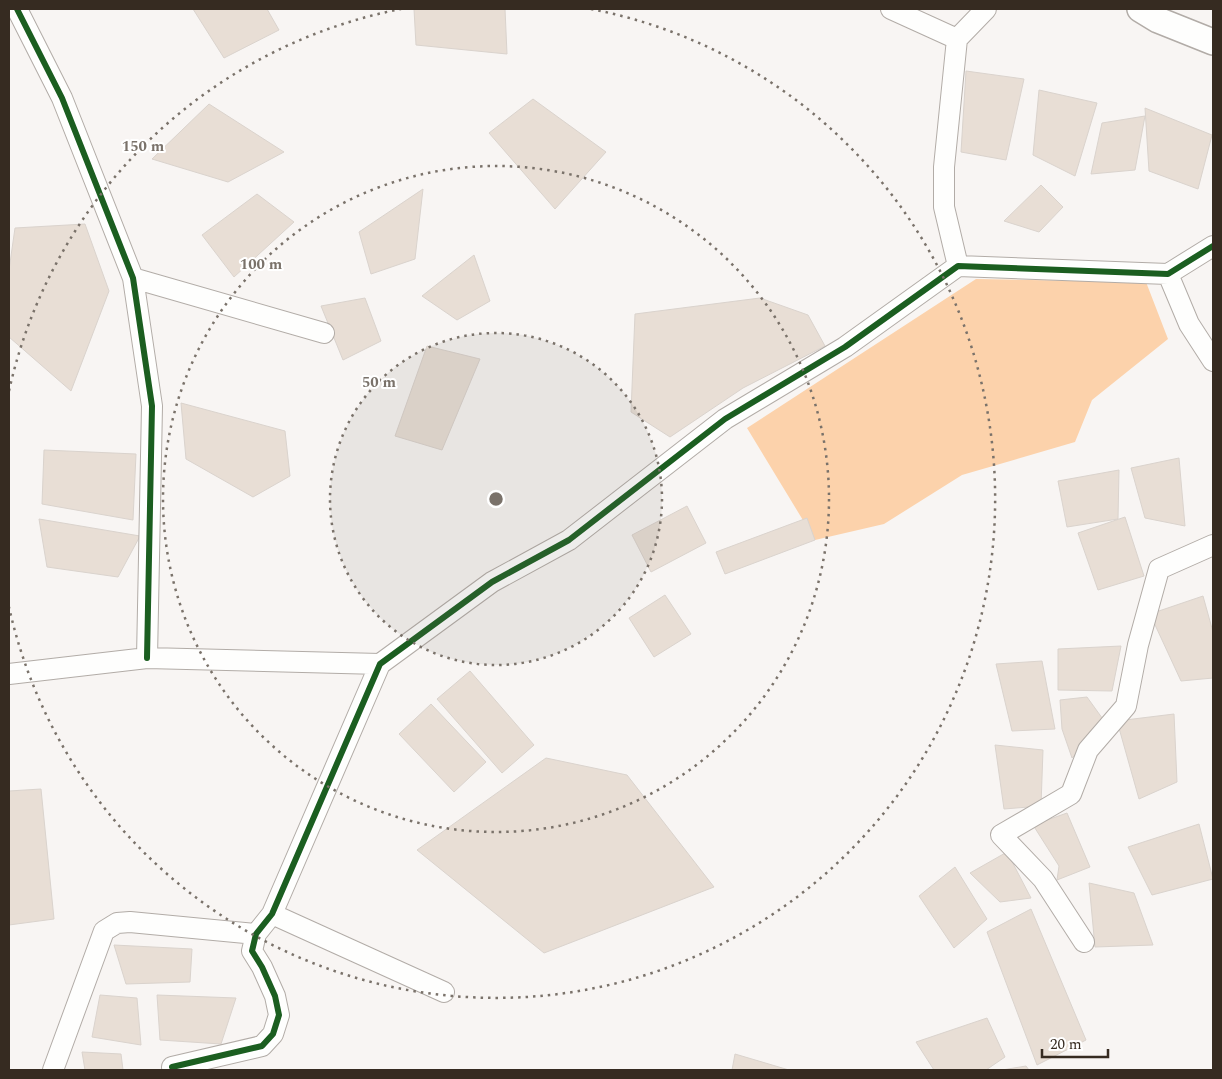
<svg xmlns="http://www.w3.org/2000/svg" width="1222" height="1079" font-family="Spectral,serif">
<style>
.forest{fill:#fcd2ab}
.building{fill:#e8ded5;stroke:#dad3cd}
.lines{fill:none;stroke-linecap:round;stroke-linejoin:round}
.minor-casing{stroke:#b2aca7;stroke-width:22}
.tertiary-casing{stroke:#b2aca7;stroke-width:28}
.minor{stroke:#fefefd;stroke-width:20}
.tertiary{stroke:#fefefd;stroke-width:25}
.cycleway-casing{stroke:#fff;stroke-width:9}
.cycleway{stroke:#1b5e20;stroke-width:6}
.ring{fill:none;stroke:#7a726a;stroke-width:2.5;stroke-dasharray:2.5 5}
.centre{fill:#7a726a;stroke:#fff;stroke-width:2.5}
.ring-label{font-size:15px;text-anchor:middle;font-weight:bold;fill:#7a726a;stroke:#fff;stroke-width:4;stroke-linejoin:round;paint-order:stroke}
</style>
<rect width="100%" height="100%" fill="#f8f5f3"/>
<path class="forest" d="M976,279L1146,282L1168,339L1092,400L1075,442L962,475L884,524L815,540L747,428Z"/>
<path class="building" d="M193,9H267L279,30L224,58Z
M414,9H505L507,54L416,45Z
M966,71L1024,79L1006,160L961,152Z
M1039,90L1097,103L1075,176L1033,155Z
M533,99L606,152L555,209L489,133Z
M209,104L284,152L228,182L152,159Z
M1145,108L1212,135L1198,189L1149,171Z
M1145,116L1135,170L1091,174L1102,123Z
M1041,185L1063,207L1039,232L1004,221Z
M423,189L415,259L371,274L359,232Z
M257,194L294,222L234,277L202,235Z
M85,224L109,291L71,391L9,337V270L15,228Z
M474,255L490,301L457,320L422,296Z
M365,298L381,341L343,360L321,306Z
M760,298L808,315L825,346L743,388L670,437L631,412L635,314Z
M427,346L480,359L442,450L395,436Z
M181,403L285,431L290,476L253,497L186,459Z
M44,450L136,454L133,520L42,504Z
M1179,458L1185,526L1145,518L1131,468Z
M1119,470L1118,519L1067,527L1058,481Z
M687,506L706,543L651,572L632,535Z
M1125,517L1144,576L1098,590L1078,533Z
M807,518L815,540L725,574L716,552Z
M39,519L140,536L118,577L47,567Z
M665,595L691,634L654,657L629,618Z
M1203,596L1213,632V678L1181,681L1150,614Z
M1121,646L1112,691L1058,690V649Z
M1042,661L1055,729L1012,731L996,664Z
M470,671L534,745L502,773L437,699Z
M1087,697L1105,722L1072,758L1062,729L1060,700Z
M431,704L486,762L454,792L399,734Z
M1174,714L1177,782L1139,799L1117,721Z
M995,745L1043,750L1041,806L1004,809Z
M546,758L627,775L714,887L544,953L417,850Z
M41,789L54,919L9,925V791Z
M1067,813L1090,867L1057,880L1059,866L1033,825Z
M1199,824L1213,879L1152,895L1128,847Z
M1007,852L1031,898L1000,902L970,873Z
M955,867L987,919L954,948L919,896Z
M1089,883L1134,893L1153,945L1095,947Z
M1031,909L1086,1040L1037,1065L987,932Z
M114,945L192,949L190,982L126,984Z
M100,995L137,998L141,1045L92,1037Z
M157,995L236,998L221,1044L160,1040Z
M987,1018L1005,1057L986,1070H934L916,1042Z
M82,1052L121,1054L123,1070H85Z
M735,1054L789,1070H732Z
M1026,1066L1029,1070H1002Z"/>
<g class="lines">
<defs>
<path id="minor" d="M17,9L62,98L133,278L152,406L147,658
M891,9L957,39
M958,266L944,207V167L957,39L986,9
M1168,274L1189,324L1213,361
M133,278L324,333
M9,674L147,658L380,664
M272,914L444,992
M1084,942L1043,879L1001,835L1071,794L1088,750L1126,706L1138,645L1159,569L1213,545
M172,1067L262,1046L273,1034L279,1015L275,996L262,967L252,951L256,934L272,914L380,664L492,582L569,540L725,419L845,347L958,266L1168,274L1213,246
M53,1070L104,931L117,923L130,922L256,934"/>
<path id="tertiary" d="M1140,9L1158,20L1213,42"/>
</defs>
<use href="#minor" class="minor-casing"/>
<use href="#tertiary" class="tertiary-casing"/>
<use href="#minor" class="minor"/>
<use href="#tertiary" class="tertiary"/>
<defs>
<path id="cycleway" d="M17,9L62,98L133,278L152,406L147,658
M172,1067L262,1046L273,1034L279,1015L275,996L262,967L252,951L256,934L272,914L380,664L492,582L569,540L725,419L845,347L958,266L1168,274L1213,246"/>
</defs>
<use href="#cycleway" class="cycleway-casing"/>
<use href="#cycleway" class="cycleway"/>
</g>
<circle cx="496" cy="499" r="166" fill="#7a726a" fill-opacity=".12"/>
<g class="ring">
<circle cx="496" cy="499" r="166"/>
<circle cx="496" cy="499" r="333"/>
<path d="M9 391A499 499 0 0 1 401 9M591 9A499 499 0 1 1 9 607"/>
</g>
<circle cx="496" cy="499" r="8" class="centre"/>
<g class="ring-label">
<text x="143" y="151">150 m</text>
<text x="261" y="269">100 m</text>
<text x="379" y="387">50 m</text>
</g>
<rect width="1222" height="1079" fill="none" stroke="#362b21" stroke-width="20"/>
<path d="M1042 1049v8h66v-8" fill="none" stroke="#362b21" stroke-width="2.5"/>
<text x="1050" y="1049" font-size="15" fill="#362b21" stroke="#ffffff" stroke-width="4" paint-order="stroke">20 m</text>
</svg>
